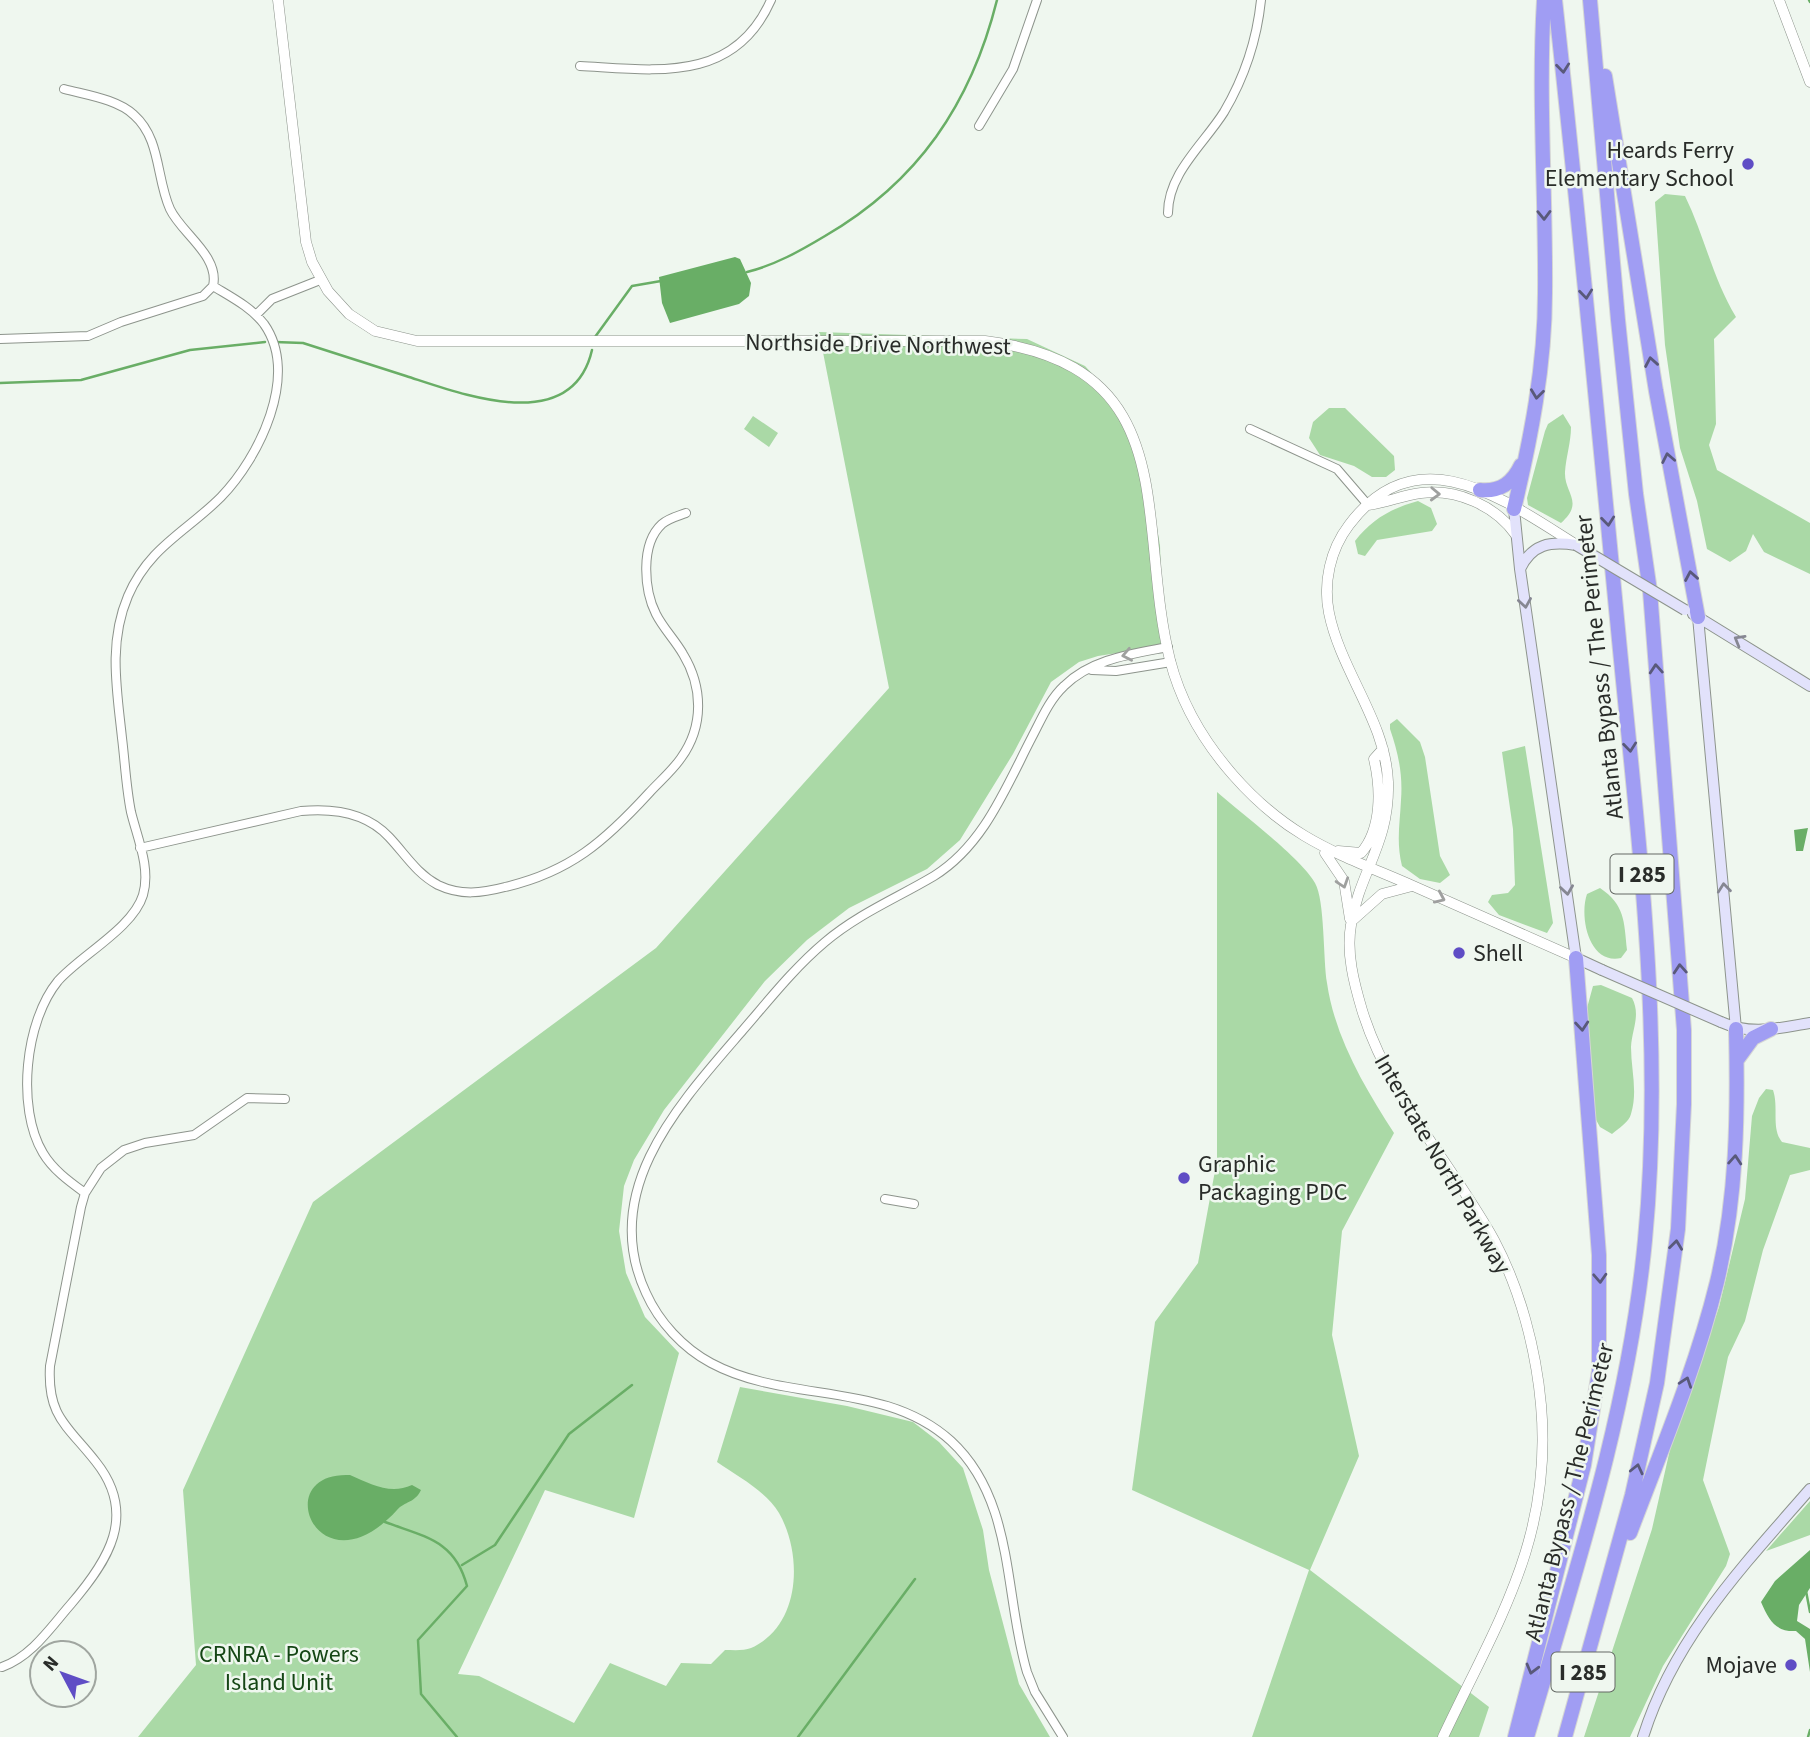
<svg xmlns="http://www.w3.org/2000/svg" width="1810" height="1737" font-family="'Source Sans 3',sans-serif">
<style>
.green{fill:#aad9a6}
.water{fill:#69ae66}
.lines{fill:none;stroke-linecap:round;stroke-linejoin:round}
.stream{stroke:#69ae66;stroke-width:2.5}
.minor-casing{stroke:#8d948c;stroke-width:10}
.tertiary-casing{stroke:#8d948c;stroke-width:11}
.secondary-casing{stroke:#8d948c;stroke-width:12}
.motorway-casing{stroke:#d4d5d4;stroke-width:16}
.minor{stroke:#fff;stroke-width:8}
.tertiary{stroke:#fff;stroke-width:10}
.secondary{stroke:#e2e2fb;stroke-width:10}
.motorway{stroke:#a09df3;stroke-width:14}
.secondary-bridge-casing{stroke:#8d948c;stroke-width:12;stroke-linecap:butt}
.secondary-bridge{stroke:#e2e2fb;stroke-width:10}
.oneway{stroke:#59597a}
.oneway2{stroke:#9fa09f}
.oneway3{stroke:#868792}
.poi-dot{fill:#5f4dc5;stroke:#eff7ef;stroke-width:2.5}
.labels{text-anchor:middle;stroke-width:5;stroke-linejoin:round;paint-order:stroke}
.shield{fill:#eff7ef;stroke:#646964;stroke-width:2}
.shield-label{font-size:23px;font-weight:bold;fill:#292c29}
.poi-label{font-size:24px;fill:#292c29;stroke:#eff7ef;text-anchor:end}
.street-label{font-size:24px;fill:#292c29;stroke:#eff7ef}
.park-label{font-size:24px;fill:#154615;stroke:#eff7ef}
</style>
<rect width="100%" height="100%" fill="#eff7ef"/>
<path class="green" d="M1665,194L1685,196C1704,235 1713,279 1736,317L1714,339L1716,424L1709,445L1717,470L1810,523V574L1764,552L1753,534L1746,551L1730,562L1707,549L1697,501L1680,448L1665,345L1655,202Z
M819,332L1027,339L1085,366L1123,407L1146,468L1160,545L1163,646L1098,656L1079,662L1051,682L1013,754L960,840L927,869L849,908L807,940L765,981L664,1110L634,1160L624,1186L619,1231L626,1273L645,1317L679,1353L634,1518L545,1490L458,1674L479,1676L574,1723L610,1663L666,1686L681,1663L711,1664L725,1650C733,1650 744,1651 751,1648C801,1626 803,1555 779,1513C766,1491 737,1476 717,1462L740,1387L847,1406L913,1422L939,1442L963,1468L983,1530L989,1570L1019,1684L1050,1737H138L196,1665L183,1490L313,1202L656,948L889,688Z
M1329,408H1345L1394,456L1395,470L1386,477H1372L1354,466L1320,455L1309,438L1313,422Z
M1563,414L1571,427C1571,442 1566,457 1565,472C1564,493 1585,502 1561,523L1528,505L1527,498L1545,431L1548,424Z
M753,416L778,433L769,447L744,429Z
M1418,501L1431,508L1437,524L1432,531L1377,540L1365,556L1358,554L1355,541C1372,519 1392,508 1418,501Z
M1397,719L1420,742L1425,757L1440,856L1450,875L1440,883L1420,879L1402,866C1396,842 1400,823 1401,800C1403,774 1398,752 1390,729V724Z
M1525,746L1553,923L1547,933L1499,915L1488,902L1492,895L1508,893L1515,885L1513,829L1502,752Z
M1217,792C1242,814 1301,858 1315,883C1325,900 1323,960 1327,983C1335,1038 1365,1088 1394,1133L1342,1231L1332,1335L1359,1456L1310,1570L1489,1707L1479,1737H1252L1309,1570L1132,1490L1155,1322L1198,1263L1217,1160Z
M1600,888C1625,905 1624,921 1627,950L1621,958C1589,965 1579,917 1587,894Z
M1601,985L1632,998C1641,1015 1632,1029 1631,1047C1631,1070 1638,1091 1631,1114C1629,1122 1619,1128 1612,1134L1600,1127L1595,1118L1587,1008L1593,986Z
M1766,1089L1773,1090C1779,1108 1771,1128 1782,1142L1810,1148V1170L1790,1175L1763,1250L1745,1321L1728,1357L1703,1480L1730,1554L1726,1566L1663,1666L1630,1737H1584L1652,1529L1671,1445L1719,1307L1745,1199L1752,1116L1759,1098Z
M1810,1501V1535L1766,1551Z"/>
<path class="water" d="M735,257L740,259L751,283L749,296L739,304L670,323L662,303L659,277Z
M1808,828L1803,851H1796L1794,830Z
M350,1475C371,1484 390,1495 412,1485L421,1490C415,1503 405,1501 397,1510C319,1596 267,1471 350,1475Z
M1810,1550V1588L1799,1605L1797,1621L1810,1629V1672L1805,1639L1796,1631C1775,1632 1769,1620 1761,1602L1775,1581Z"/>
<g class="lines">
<path class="stream" d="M1809,0L1810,2
M747,272C775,265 800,251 825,236C918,182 971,104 997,0
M595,337L632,286L661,281
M275,342L303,343C338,354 372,365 406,376C462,394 572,437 592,350
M0,383L81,380L190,350L265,342
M385,1522C425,1537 455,1540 467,1586L418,1640L421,1694L457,1737
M462,1565L495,1545L569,1434L632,1385
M1806,1591L1810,1612
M798,1737L915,1579
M1808,1737L1810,1730"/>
<defs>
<path id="minor" d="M580,66C655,70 734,84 771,0
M64,89C86,95 117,99 134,115C161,139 156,178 170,209C181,233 220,256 213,286
M979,126L1013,69L1037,0
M1168,213C1168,173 1204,144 1224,112C1244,78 1257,39 1261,0
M256,315L272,299L320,280
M0,339L88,336L121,322L203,296L213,286
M1250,429L1337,469L1368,505
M1092,670L1116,671L1171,662
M140,848L301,811C333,808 366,812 389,837C406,855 416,873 438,885C461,896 482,893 505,887C570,872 605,841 649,793C659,782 672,771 681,758C704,726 703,687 683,654C675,640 663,628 656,614C644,590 640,544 662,524C669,518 678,516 686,513
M85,1193C70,1182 53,1170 43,1153C16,1108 25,1021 58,981C81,955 133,928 143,895C151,868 137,837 131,812C126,787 125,762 122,738C117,690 108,643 128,596C149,547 186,532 221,497C259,458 300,375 264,324C251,307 231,297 213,286
M885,1199L914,1204
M2,1667C32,1656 50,1628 71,1604C108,1561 138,1515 96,1462C68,1426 47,1417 50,1366L81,1207L85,1193L101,1168L124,1150L145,1143L194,1135L247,1098L285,1099
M1063,1737L1035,1692L1027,1672C1004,1595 1015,1500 951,1441C884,1380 787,1404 711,1363C683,1348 659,1322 646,1293C598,1190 680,1103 743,1030C769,1000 794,968 825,942C858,914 897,898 934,876C984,845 1006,787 1032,737C1041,720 1049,700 1064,686C1091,659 1132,654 1168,647"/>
<path id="tertiary" d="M278,0L306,242L312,262L328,291L349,314L375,331L417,341H985C1186,366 1135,520 1170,660C1181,703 1205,743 1233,775C1289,839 1337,853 1411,885C1466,909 1521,934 1576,958
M1779,0L1810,82
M1368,505C1386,503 1403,495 1421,493C1457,489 1495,505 1516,535
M1338,851L1361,853C1382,829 1381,789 1374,759L1383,749
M1325,853L1344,881L1350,919
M1354,919L1382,894L1412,886
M1443,1737C1497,1622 1553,1539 1541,1405C1536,1349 1520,1289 1494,1240C1451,1163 1388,1095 1362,1010C1354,983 1346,953 1351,925C1359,872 1390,844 1388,782C1386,722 1341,672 1329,613C1323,583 1330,550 1349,525C1417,434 1503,499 1575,544"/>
<path id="secondary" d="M1514,509L1520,569L1576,958L1602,970
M1520,569C1532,544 1550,541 1576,545
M1693,614L1810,686
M1698,617L1736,1029
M1721,1022C1752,1036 1778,1028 1810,1023
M1643,1737C1674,1638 1743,1566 1810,1489"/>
<path id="motorway" d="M1605,76L1656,391L1698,617
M1480,490C1501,492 1513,482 1521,465
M1514,509C1531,438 1545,366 1545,293C1546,195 1538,98 1544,0
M1737,1060L1753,1038L1771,1029
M1630,1533C1661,1451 1696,1368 1717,1282C1737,1198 1738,1114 1736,1029
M1515,1737L1584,1465L1599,1371V1255L1576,958
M1527,1737C1575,1573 1629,1410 1645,1240C1664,1043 1639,846 1620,650C1599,433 1579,216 1555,0
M1565,1737L1632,1495L1657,1383L1678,1229L1684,1104V1030L1650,591L1636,494L1618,320L1590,0"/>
</defs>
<use href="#minor" class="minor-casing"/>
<use href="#tertiary" class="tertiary-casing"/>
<use href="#secondary" class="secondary-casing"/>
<use href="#motorway" class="motorway-casing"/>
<use href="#minor" class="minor"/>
<use href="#tertiary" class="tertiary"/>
<use href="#secondary" class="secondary"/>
<use href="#motorway" class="motorway"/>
<defs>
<path id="secondary-bridge" d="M1576,545L1685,610
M1602,970L1721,1022"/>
</defs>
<use href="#secondary-bridge" class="secondary-bridge-casing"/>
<use href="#secondary-bridge" class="secondary-bridge"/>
</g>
<defs><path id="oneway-chevron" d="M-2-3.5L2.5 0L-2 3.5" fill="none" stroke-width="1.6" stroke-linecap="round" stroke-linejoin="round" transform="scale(1.75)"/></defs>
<g class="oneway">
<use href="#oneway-chevron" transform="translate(1563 68) rotate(84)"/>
<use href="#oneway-chevron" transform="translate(1544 215) rotate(89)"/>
<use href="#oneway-chevron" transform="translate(1586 294) rotate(84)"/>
<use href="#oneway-chevron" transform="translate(1651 362) rotate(-100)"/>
<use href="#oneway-chevron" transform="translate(1537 394) rotate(97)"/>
<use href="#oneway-chevron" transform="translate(1668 458) rotate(-101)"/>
<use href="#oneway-chevron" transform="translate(1608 521) rotate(84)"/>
<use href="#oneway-chevron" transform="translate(1691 576) rotate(-100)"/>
<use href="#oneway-chevron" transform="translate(1656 669) rotate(-94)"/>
<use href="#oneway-chevron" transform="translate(1630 747) rotate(84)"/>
<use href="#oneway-chevron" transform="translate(1680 969) rotate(-94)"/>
<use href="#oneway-chevron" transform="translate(1582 1026) rotate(85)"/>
<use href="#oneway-chevron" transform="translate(1735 1160) rotate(-86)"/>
<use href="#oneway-chevron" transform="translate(1676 1245) rotate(-83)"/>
<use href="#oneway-chevron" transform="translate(1600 1278) rotate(87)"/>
<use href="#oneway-chevron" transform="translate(1686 1382) rotate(-71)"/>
<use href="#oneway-chevron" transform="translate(1637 1469) rotate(-77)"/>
<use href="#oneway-chevron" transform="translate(1532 1669) rotate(105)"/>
</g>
<g class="oneway2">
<use href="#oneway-chevron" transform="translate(1435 494) rotate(2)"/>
<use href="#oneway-chevron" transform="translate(1127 655) rotate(169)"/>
<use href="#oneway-chevron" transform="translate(1343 883) rotate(72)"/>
<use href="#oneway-chevron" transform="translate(1440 898) rotate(24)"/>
</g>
<g class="oneway3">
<use href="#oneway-chevron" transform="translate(1525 603) rotate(81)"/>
<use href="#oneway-chevron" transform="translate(1739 640) rotate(-150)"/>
<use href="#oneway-chevron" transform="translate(1724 888) rotate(-96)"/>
<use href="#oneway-chevron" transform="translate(1567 890) rotate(82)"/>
</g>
<g class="poi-dot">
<circle cx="1748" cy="164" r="7"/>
<circle cx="1459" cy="953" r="7"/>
<circle cx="1184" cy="1178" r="7"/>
<circle cx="1791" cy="1665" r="7"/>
</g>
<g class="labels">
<g class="shield">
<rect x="1610.5" y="854.5" width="63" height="39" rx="5"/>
<rect x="1551.5" y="1652.5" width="63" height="39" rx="5"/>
</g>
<g class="shield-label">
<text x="1642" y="882">I 285</text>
<text x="1583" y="1680">I 285</text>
</g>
<g class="poi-label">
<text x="1734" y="158">Heards Ferry<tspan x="1734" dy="28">Elementary School</tspan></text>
<text x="1473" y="961" text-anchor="start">Shell</text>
<text x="1198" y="1172" text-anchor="start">Graphic<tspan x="1198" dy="28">Packaging PDC</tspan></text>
<text x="1777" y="1673">Mojave</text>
</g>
<g class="street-label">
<text transform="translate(878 344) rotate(1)" y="8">Northside Drive Northwest</text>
<text transform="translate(1599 667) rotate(-96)" y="8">Atlanta Bypass / The Perimeter</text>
<text transform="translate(1443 1164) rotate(60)" y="8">Interstate North Parkway</text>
<text transform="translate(1569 1492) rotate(-76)" y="8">Atlanta Bypass / The Perimeter</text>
</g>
<g class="park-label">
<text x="279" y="1662">CRNRA - Powers<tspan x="279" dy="28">Island Unit</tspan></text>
</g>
</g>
<g transform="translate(63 1674) rotate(311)"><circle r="33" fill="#eff7ef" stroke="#a0a6a0" stroke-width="2"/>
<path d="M0-5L12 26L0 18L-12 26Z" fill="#5f4dc5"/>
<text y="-10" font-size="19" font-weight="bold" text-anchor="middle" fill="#292c29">N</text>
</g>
</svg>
